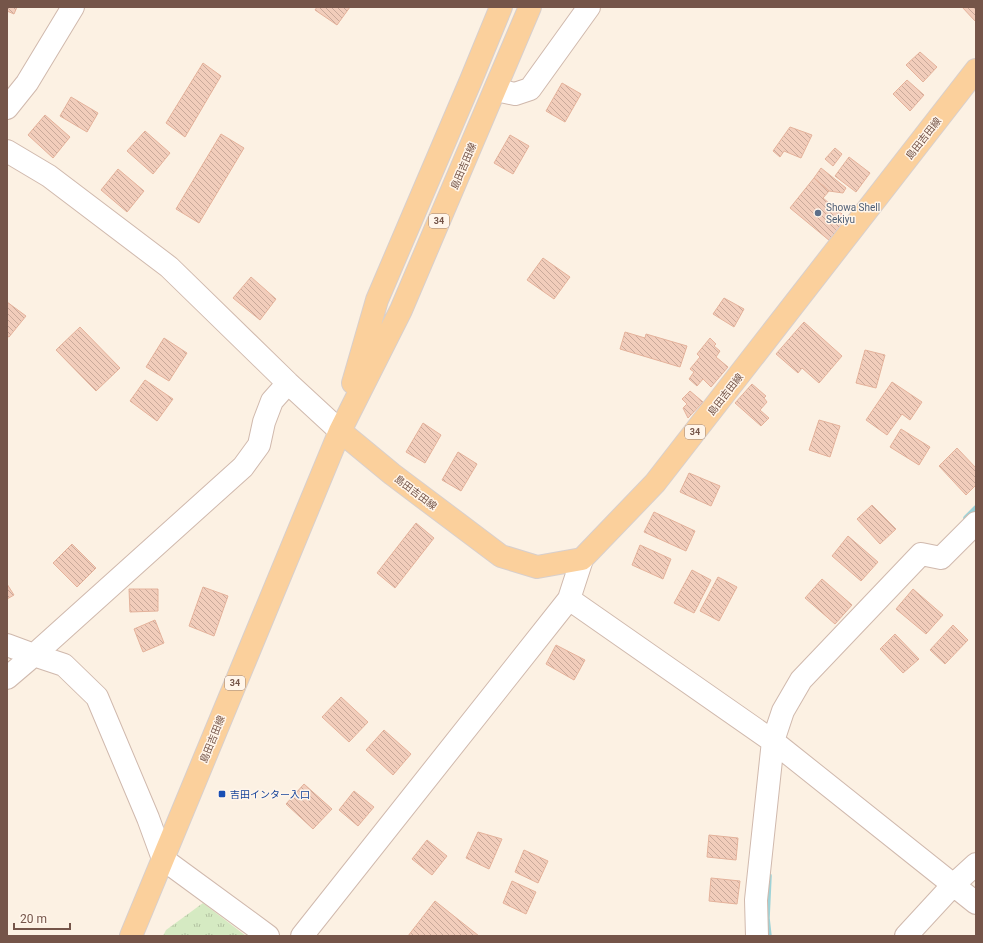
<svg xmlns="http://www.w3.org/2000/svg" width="983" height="943" font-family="Roboto,'Noto Sans JP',sans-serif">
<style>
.grass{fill:url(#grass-tufts)}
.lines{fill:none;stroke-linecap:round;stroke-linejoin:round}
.stream{stroke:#9ed3d8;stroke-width:5.5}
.building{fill:url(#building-back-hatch);stroke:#e4b29b}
.minor-casing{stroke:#d0b9ad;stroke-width:24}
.major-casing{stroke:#d8cfcc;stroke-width:24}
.minor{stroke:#fff;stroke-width:22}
.major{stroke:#fbd09c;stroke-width:22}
.service-dot{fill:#5c6f8a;stroke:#fff5ea;stroke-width:1.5}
.transit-dot{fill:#1a4fb4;stroke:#fff5ea;stroke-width:1.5}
.labels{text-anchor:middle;stroke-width:3;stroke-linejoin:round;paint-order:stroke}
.shield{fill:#fff5ea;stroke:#9e8579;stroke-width:1}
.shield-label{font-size:9px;font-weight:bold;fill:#755549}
.street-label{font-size:10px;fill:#755549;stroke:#fff5ea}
.service-label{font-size:10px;fill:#4e5e75;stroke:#fff5ea;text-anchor:start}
.transit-label{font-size:10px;fill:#164399;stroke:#fff5ea;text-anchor:start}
</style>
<defs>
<pattern id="grass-tufts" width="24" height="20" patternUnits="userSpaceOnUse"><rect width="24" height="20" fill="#d5eac2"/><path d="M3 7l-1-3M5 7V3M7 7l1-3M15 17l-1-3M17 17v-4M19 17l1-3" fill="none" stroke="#b1c0a0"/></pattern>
<pattern id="building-back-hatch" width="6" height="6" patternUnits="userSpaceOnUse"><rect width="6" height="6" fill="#f2cdbb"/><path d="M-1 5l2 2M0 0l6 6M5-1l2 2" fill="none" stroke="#c9a99a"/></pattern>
</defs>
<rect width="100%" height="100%" fill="#fcf1e3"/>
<path class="grass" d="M203,903L246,936H163L166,930Z"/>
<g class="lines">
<path class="stream" d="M966,518L976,508
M769,936L767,918L769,876"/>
</g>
<path class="building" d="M7,7H17L14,14L7,11Z
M317,7H350L337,25L315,10Z
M962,7H976V22Z
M920,52L937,67L923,82L906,65Z
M203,63L221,76L185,137L166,123Z
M907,80L924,95L910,111L893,94Z
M562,83L581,94L565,122L546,111Z
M71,97L98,113L87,132L60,116Z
M45,115L70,137L53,158L28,135Z
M790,127L812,135L801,158L784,151L780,157L773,151Z
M145,131L170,153L153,174L127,151Z
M221,134L244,148L199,223L176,209Z
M510,135L529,146L513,174L494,163Z
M835,148L842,154L833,166L825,159Z
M849,157L870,173L856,192L835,176Z
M821,168L846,188L843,193L829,191L814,178Z
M118,169L144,191L127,212L101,190Z
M814,178L829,191L823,198L848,219L830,241L790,208Z
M543,258L570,277L554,299L527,280Z
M251,277L276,299L260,320L233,298Z
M724,298L744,309L734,327L713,314Z
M7,302L26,316L9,337L7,336Z
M804,322L842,356L819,383L802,368L798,373L776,354Z
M80,327L120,368L96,391L56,350Z
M625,332L645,338L646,334L687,346L680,367L620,349Z
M164,338L187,353L169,381L146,367Z
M710,338L716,344L714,346L720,351L716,357L728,367L711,387L703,379L697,386L689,379L694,372L690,369L700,357L697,354Z
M865,350L885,355L876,388L856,383Z
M145,380L173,399L157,421L130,401Z
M892,382L922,402L910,420L902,414L887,435L866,420Z
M752,384L766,396L764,398L767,402L760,410L769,418L761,426L735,403Z
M690,391L703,402L688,418L683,408L687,404L682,399Z
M819,420L840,426L830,457L809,450Z
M423,423L441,435L425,463L406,452Z
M901,429L930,447L919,465L890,447Z
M957,448L976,468V485L966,495L939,466Z
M458,452L477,464L461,491L442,480Z
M689,473L720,486L711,506L680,492Z
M872,505L896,529L880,544L857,519Z
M654,512L695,531L686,551L644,532Z
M416,523L434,538L395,588L377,573Z
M848,536L878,562L861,581L832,556Z
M72,544L96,568L77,587L53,563Z
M640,545L671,559L663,579L632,565Z
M692,570L711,580L694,613L674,603Z
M718,577L737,587L719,621L700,611Z
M822,579L852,605L835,624L805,598Z
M7,584L14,595L7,599Z
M203,587L228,596L214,636L189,626Z
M129,589H158V611L130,612Z
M913,589L943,615L926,634L896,609Z
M155,620L164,643L143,652L134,629Z
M953,625L968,640L945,664L930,650Z
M895,634L919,659L903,673L880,649Z
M556,645L585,660L574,680L546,664Z
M341,697L368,722L349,742L322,717Z
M384,730L411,754L393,775L366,750Z
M304,784L332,809L313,829L286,804Z
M354,791L374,807L358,826L339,810Z
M478,832L502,839L489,869L466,858Z
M709,835L738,838L736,860L707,857Z
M427,840L447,856L432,875L412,859Z
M524,850L548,861L538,883L515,872Z
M711,878L740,881L737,904L709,901Z
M512,881L536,892L526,914L503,903Z
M435,901L479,936H408Z"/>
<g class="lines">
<defs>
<path id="minor" d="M496,90L515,94L530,89L589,7
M7,108L27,83L73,7
M7,151L49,176L169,267L288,383L340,431
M569,599L774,742L976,903
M7,645L34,655L64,665L97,697L148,818L163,859L268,936
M7,678L34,655L243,467L259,445L264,422L272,401L288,383
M302,936L569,599L582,559
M757,936L756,900L773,741L783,711L801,680L921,554L941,558L976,523
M906,936L953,885L976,864"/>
<path id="major" d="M353,383L377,300L471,80L501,7
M340,431L392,474L501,556L537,567L582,559L655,483L976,70
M131,936L340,431L401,310L530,7"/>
</defs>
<use href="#minor" class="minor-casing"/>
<use href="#major" class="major-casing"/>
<use href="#minor" class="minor"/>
<use href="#major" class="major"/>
</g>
<circle class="service-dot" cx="818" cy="213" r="4"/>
<rect class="transit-dot" x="218" y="790" width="8" height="8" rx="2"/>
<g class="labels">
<g class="shield">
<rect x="429" y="214" width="20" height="14" rx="3"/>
<rect x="685" y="425" width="20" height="14" rx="3"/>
<rect x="225" y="676" width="20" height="14" rx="3"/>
</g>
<g class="shield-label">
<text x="439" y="224">34</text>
<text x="695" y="435">34</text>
<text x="235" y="686">34</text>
</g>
<g class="street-label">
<text transform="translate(923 138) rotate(-52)" y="4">島田吉田線</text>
<text transform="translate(463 166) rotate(-67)" y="4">島田吉田線</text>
<text transform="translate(725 394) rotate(-52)" y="4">島田吉田線</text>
<text transform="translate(416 492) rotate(37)" y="4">島田吉田線</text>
<text transform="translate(212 739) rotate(-68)" y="4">島田吉田線</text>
</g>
<g class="service-label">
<text x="826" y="211">Showa Shell<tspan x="826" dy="12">Sekiyu</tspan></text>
</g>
<g class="transit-label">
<text x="230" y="798">吉田インター入口</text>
</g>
</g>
<rect width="983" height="943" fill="none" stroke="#755549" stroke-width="16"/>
<path d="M14 923v6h56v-6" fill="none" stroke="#755549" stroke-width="2"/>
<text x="20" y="923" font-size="12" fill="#755549" stroke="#fff5ea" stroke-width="3" paint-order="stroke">20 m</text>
</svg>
